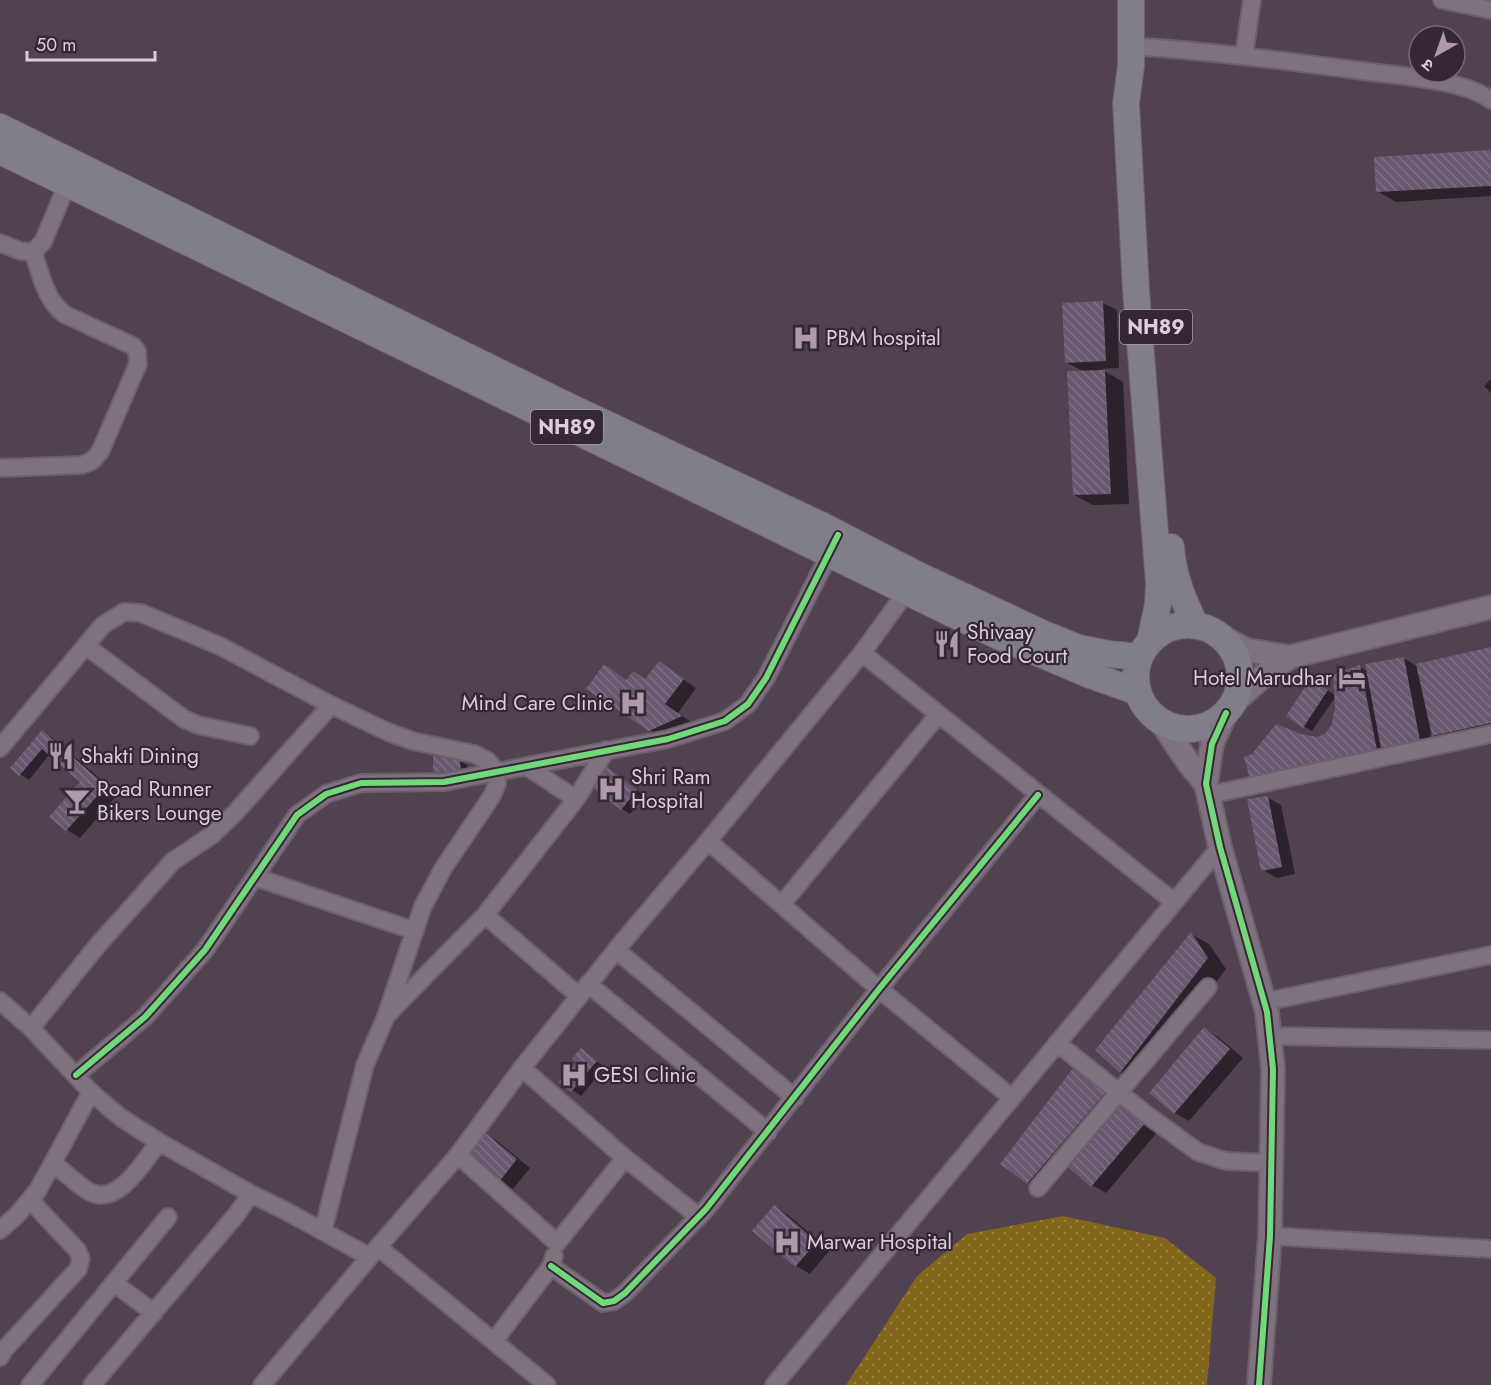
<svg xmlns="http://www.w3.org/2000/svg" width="1491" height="1385" font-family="Jost,'Noto Sans Devanagari',sans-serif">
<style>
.grass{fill:url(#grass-dots)}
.shadow{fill:#0007}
.building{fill:url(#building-back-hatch)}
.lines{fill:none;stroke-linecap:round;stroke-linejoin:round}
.street-casing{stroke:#6d5f6d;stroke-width:20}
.secondary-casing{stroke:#6d5f6d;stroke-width:26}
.primary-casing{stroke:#6d5f6d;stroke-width:28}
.street{stroke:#7e727e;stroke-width:16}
.secondary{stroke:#7e727e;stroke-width:22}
.primary{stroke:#817e88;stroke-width:26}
.cycleway-casing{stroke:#352734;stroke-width:10}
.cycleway{stroke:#71d979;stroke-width:6}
.labels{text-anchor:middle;stroke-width:4.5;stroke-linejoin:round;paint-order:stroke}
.shield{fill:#352734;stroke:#ab9aaa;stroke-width:1.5}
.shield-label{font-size:20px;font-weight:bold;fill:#deccdd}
.poi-label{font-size:21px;fill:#deccdd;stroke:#352734;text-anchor:start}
</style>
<defs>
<pattern id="grass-dots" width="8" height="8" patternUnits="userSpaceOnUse" patternTransform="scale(1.5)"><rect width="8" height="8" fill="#82661a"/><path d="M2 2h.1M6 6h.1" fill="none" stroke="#998246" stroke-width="1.8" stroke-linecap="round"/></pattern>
<pattern id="building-back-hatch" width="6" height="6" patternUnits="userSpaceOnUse" patternTransform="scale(1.5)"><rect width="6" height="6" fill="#68586f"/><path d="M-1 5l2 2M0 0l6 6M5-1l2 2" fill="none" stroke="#7d6f83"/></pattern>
</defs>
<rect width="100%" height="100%" fill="#514151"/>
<path class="grass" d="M1063,1216L1165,1238L1216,1278L1207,1385H846L917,1276L967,1234Z"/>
<path class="shadow" d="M1491,152V196L1396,202L1377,191Z
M1103,303L1117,310L1119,368L1101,369L1123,382L1129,504L1093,505L1074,495L1084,372L1066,362Z
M1491,379V393L1484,386Z
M1491,649V733L1447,743L1430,733L1434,754L1395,761L1396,765L1270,789L1301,736L1317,738L1326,736L1333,725L1360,667L1368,672L1404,658L1416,666Z
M659,663L696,688L678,713L694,724L664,738L650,730L605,666L628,681L647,680Z
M1320,685L1336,696L1312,731L1303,726Z
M42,732L51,737L118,794L80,838L67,830L82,782L50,754L29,780L20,774Z
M458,760L467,765L470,778L443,776L434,771Z
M616,774L645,796L630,814L622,809Z
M1267,797L1281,805L1295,874L1277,878L1263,870Z
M1191,934L1209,944L1226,969L1139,1083L1120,1072Z
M1205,1029L1218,1037L1243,1058L1189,1121L1175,1113L1151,1092Z
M581,1050L605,1067L581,1096L561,1082L578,1062Z
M1093,1080L1159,1130L1106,1193L1092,1185L1070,1166L1046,1193L1028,1183Z
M483,1133L497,1141L530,1168L513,1189L499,1181Z
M774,1207L788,1215L830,1250L810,1274L796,1266L754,1231Z"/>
<path class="building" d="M1491,150V186L1376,192L1374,157Z
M1103,301L1106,361L1065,363L1062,303Z
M1105,370L1111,494L1073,495L1067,371Z
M1491,647V723L1432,736L1416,664Z
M1404,657L1421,746L1382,754L1365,664Z
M659,661L684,679L665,704L682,716L649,731L586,689L604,664L626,680L633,671L645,679Z
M1360,665L1378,755L1250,779L1244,757L1252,754L1276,724L1301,734L1317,737L1325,734L1332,724L1335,707L1333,675Z
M1311,678L1328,690L1303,728L1286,716Z
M42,730L106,786L66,831L49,817L80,782L42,749L19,776L10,768Z
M433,755L459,758L462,774L433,772Z
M607,767L637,790L621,810L592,787Z
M1268,796L1282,867L1261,871L1247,799Z
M1191,932L1208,958L1120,1073L1095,1050Z
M1204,1027L1230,1049L1174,1114L1149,1093Z
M581,1048L597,1061L571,1092L559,1082L576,1062L572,1058Z
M1074,1067L1106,1092L1027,1184L1000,1164Z
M1123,1102L1146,1122L1091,1187L1068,1167Z
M483,1131L517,1159L499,1182L464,1154Z
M774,1205L817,1242L795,1267L752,1231Z"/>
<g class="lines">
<defs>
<path id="street" d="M1442,0L1491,10
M1131,46C1209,51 1286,61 1363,71C1399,76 1462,79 1491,100
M1244,55L1252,0
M0,243L21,251L33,252L43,242L71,175
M0,468L82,465L92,461L100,452L138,364L137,351L133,346L64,314C45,299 41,274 33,252
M86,646L184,719L198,725L250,736
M862,653L1174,902
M0,748L103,625L124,612L141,613L220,646L331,705L388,732L413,741L474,754L488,761L497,772V784L492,796L444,867L423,906L386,1016
M526,766L576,799
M1209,795L1491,734
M708,841L879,989L1012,1098
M255,877L415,931
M782,904L938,715
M485,915L579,996
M616,950L795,1098
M588,984L768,1132
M0,1001L31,1028L91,1092L120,1117L159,1142L251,1194
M1264,1002L1491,955
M31,1028L97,946L173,861L212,835L235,813L331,705
M1270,1036L1491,1040
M1057,1043L1146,1114L1198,1152L1226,1161L1271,1163
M522,1068L625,1158L699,1217
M76,1075L145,1017L205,950L297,815L326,794L361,783L444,782L668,739L725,721L748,704L766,678L833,547
M458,1155L557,1243L625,1158
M53,1163C65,1172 77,1185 90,1192C118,1207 144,1161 159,1142
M1038,1188L1208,987
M0,1230L17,1215L38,1190L91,1092
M323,1231L365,1065L386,1016L485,915L576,799L606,750
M1270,1236L1491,1249
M378,1247L458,1155L522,1068L620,945L708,841L862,653L912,584
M551,1266L603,1303L614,1301L625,1293L706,1209L879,989L1038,795
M114,1283L154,1313
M494,1341L551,1266L554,1256
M0,1357L4,1350L78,1269L81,1259L77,1250L30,1200
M30,1385L168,1217
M92,1385L236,1215L251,1194L282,1209L370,1257
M262,1385L378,1247L547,1385
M774,1385L1220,847"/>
<path id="secondary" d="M1215,633L1246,650L1290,657
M1234,702L1263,676L1290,657L1491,607
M1226,713L1212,744L1206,784L1220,847L1267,1012L1273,1069L1270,1236L1259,1385
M1161,722L1190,765L1206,784"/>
<path id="primary" d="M1131,0V66L1126,103L1136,290L1159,584L1158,604L1150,641
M0,127L568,406L823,526L918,575L1044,634L1079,648L1109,654L1140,657
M0,151L998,636L1090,675L1138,692
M1171,547C1173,576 1183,600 1196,626
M1136 677a52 52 0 1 1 104 0a52 52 0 1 1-104 0Z"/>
</defs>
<use href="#street" class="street-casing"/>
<use href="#secondary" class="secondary-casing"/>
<use href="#primary" class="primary-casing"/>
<use href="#street" class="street"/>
<use href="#secondary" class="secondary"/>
<use href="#primary" class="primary"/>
<defs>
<path id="cycleway" d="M1226,713L1212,744L1206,784L1220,847L1267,1012L1273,1069L1270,1236L1259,1385
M76,1075L145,1017L205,950L297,815L326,794L361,783L444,782L668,739L725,721L748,704L766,678L838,535
M551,1266L603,1303L614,1301L625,1293L706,1209L879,989L1038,795"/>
</defs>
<use href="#cycleway" class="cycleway-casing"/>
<use href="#cycleway" class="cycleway"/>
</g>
<defs>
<symbol id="hospital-bare" viewBox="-9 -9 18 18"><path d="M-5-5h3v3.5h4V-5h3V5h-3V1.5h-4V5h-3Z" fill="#ad9bac" stroke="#352734" stroke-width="2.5" paint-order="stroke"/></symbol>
<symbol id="restaurant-bare" viewBox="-9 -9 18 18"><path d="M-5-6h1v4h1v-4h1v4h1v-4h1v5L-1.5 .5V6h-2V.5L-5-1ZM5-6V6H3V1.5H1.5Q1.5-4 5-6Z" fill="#ad9bac" stroke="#352734" stroke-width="2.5" paint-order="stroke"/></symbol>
<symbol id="hotel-bare" viewBox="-9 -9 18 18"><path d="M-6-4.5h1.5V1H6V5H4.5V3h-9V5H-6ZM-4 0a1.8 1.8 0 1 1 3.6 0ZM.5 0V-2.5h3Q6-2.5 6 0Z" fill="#ad9bac" stroke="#352734" stroke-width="2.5" paint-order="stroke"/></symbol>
<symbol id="bar-bare" viewBox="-9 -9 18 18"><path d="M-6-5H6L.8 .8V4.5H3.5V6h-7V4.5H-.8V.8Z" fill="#ad9bac" stroke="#352734" stroke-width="2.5" paint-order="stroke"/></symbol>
</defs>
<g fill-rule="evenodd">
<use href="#hospital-bare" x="787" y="319" width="38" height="38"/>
<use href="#restaurant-bare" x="928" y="625" width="38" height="38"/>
<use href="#hotel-bare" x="1333" y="659" width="38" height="38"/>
<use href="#hospital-bare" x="614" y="684" width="38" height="38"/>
<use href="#restaurant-bare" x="42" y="737" width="38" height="38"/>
<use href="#hospital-bare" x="592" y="770" width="38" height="38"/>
<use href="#bar-bare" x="58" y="782" width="38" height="38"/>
<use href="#hospital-bare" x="555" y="1056" width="38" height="38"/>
<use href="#hospital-bare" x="768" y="1223" width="38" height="38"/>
</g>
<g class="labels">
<g class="shield">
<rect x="1120" y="310" width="72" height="34" rx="4.5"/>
<rect x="531" y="410" width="72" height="34" rx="4.5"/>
</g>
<g class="shield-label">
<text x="1156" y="334">NH89</text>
<text x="567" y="434">NH89</text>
</g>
<g class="poi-label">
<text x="826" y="345">PBM hospital</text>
<text x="967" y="639">Shivaay<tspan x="967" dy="24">Food Court</tspan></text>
<text x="1332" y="685" text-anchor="end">Hotel Marudhar</text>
<text x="613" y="710" text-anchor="end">Mind Care Clinic</text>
<text x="81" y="763">Shakti Dining</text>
<text x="631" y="784">Shri Ram<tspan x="631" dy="24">Hospital</tspan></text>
<text x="97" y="796">Road Runner<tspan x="97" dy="24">Bikers Lounge</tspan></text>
<text x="594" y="1082">GESI Clinic</text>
<text x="807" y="1249">Marwar Hospital</text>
</g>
</g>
<g transform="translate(1437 54) rotate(220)"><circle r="28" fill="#352734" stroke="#796978" stroke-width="1.5"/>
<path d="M0-4.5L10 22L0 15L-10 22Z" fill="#ad9bac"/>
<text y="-9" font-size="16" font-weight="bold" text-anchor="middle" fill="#deccdd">उ</text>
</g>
<path d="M27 51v9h128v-9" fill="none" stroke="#deccdd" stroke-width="3"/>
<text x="36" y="51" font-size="18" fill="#deccdd" stroke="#352734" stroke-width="4.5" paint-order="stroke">50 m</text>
</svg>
